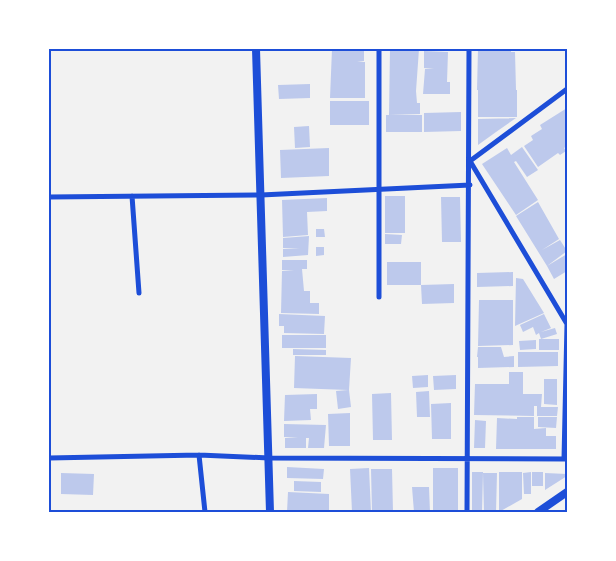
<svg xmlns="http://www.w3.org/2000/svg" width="616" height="561" font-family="'Fira Sans',sans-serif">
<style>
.building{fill:#bdc9ec}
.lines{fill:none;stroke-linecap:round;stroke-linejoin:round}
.minor{stroke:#1d4ed8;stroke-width:5}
.tertiary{stroke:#1d4ed8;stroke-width:8}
.neatline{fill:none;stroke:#1d4ed8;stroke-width:2}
</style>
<rect width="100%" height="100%" fill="#f2f2f2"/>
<path class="building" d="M332,49H364V61L357,62H365V98H330Z
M390,49H419L416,91L417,103H420V114L389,115Z
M478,49H511V52H515L516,90H477Z
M424,51L448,52L447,82H450V94H423L425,69H434L424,68Z
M310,84V98L279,99L278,85Z
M478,90H517V117H478Z
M330,101H369V125H330Z
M567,108V146L564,148L566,151L560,155L558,153L538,167L524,146L533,140L531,136L542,129L540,125Z
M461,112V131L424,132V113Z
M386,115H422V132H386Z
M516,118L496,132L478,145V119Z
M309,126L310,147L295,148L294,127Z
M522,147L538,170L527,177L516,161L514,162L538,200L516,215L482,164L507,148L511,155Z
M329,148V176L281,178L280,150Z
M385,196H405V233H385Z
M441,197H460L461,242H442Z
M327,198V211L307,212L308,235L283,237L282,200Z
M538,202L559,239L542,250L560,240L567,251L547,266L516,216Z
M316,229H324L325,237H316Z
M385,234L402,235L401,244H385Z
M309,236L308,255L283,257V249L300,248H283V238Z
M316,247H324V255L316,256Z
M567,254V271L554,279L547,266Z
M282,260H307V269H302L304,291H310V303H319V314L281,313L282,271L294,270H282Z
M387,262H421V285H387Z
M513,272V286L477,287V273Z
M516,278L523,279L544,313L515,326Z
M454,284V303L422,304L421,285Z
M479,300H513V345L478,346Z
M279,314L325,316L324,334L284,333V326H279Z
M544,314L551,328L541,332L555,328L557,334L541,339H559V350H539V339H541L539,333L536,335L533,327L523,332L520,325Z
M282,335H326V348H282Z
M536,340V349L520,350L519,341Z
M478,347H501L504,357L514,356V367L478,368V357H493H477Z
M293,349L326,350V355H293Z
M518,352H558V366L518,367Z
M295,356L351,358L349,390L351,407L338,409L336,391L348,390L294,388Z
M509,372H523V394H542L541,407H558L557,416H537V406H534V416L474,415L475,384H509Z
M428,375V387L413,388L412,376Z
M456,375V389L434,390L433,376Z
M544,379H557V405L544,404Z
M429,391L430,417H417L416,392Z
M391,393L392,440H373L372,394Z
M317,394V409H310L311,420L284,421L285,395Z
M451,403V439H432L431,404Z
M350,413V446H329L328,414Z
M517,417H534V429L546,428V436H556V449H496L497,418L517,419Z
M538,417H557L556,428L538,427Z
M475,420L486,421L485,448H474Z
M284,424L326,425L324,448H308L309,438H306V448H285V438L298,437H284Z
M287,467L324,469L323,479L287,478Z
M369,468L371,512H352L350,469Z
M433,468H458V512H433Z
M371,469H392L393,512H372Z
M472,472H483L482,512H472Z
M499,472H522V499L499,512Z
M531,472V494H524L523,473Z
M532,472H543V486H532Z
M61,473L94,474L93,495L61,494Z
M483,473H497L496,512H484Z
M545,473L567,474V476L545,490Z
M294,481L321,482V492L294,491Z
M412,487H429L430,512H414Z
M288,492L329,494V512H287Z"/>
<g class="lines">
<path class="minor" d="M379,49V297
M132,196L139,293
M49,197L261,195L470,185
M199,455L205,512
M49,458L199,455L269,458L567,459
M564,459L567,324L470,161L567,89
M467,512L469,49"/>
<path class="tertiary" d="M256,49L270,512
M538,512L567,492"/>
</g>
<rect width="616" height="561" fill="none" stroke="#ffffff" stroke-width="100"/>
<rect x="50" y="50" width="516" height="461" class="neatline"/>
</svg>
